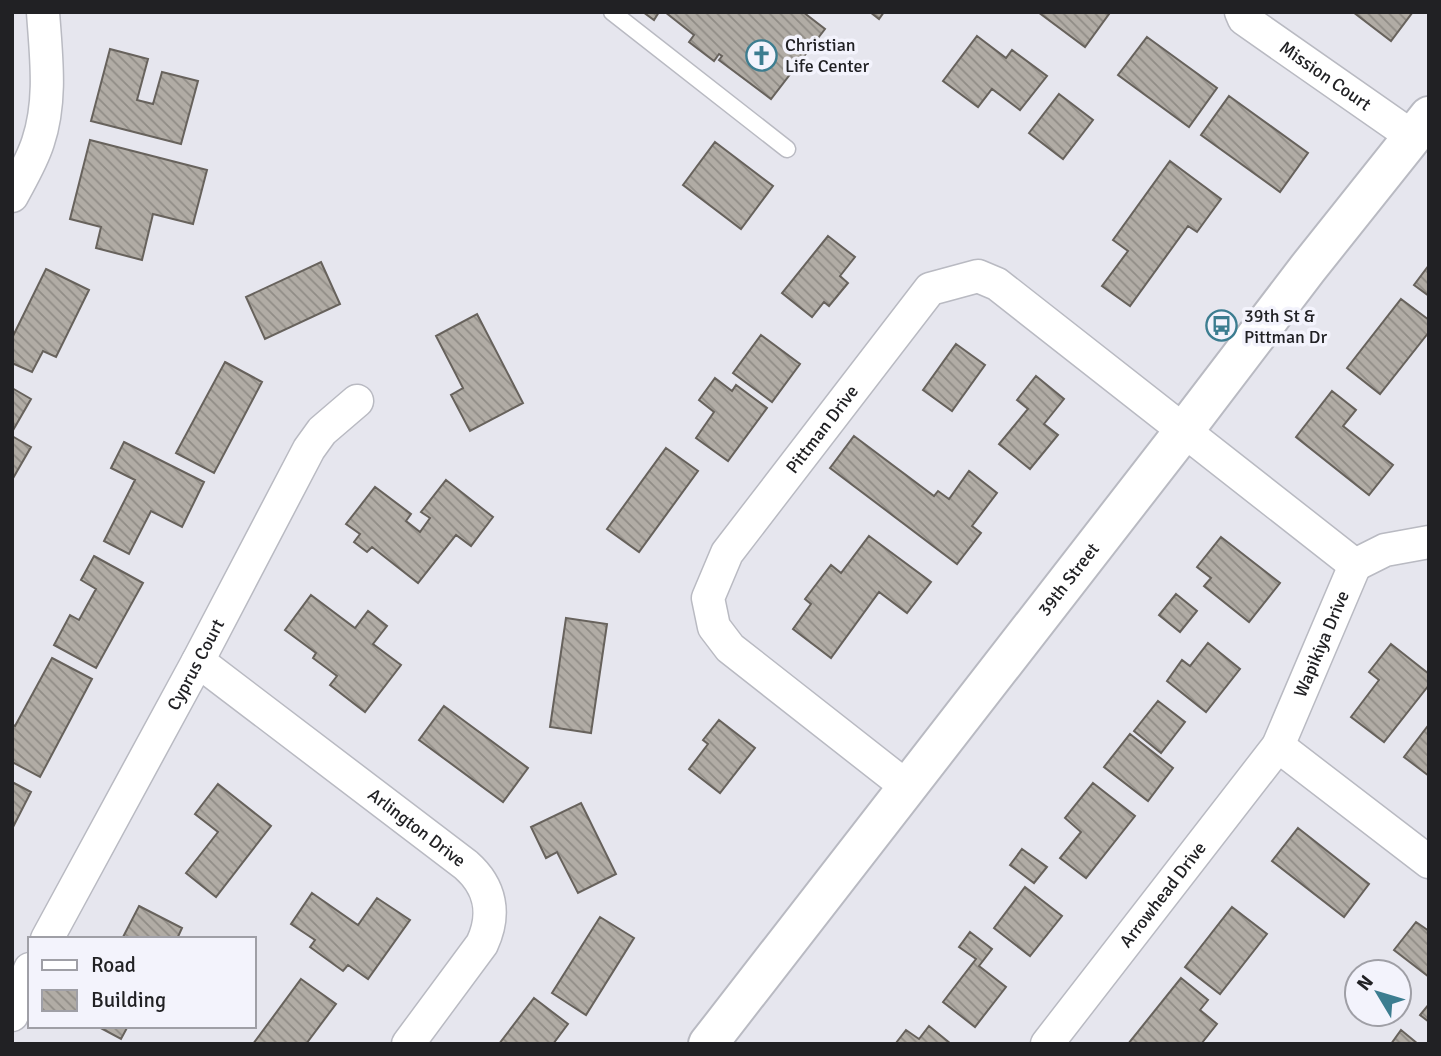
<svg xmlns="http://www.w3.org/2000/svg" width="1441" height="1056" font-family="Signika,sans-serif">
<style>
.building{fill:url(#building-back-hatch);stroke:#67625c;stroke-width:2}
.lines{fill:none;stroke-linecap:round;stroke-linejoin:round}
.lane-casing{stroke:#b9bac2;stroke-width:19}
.street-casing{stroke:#b9bac2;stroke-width:35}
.secondary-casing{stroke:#b9bac2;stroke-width:42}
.lane{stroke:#fff;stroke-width:16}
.street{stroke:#fff;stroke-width:32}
.secondary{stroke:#fff;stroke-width:38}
.labels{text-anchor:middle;stroke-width:7;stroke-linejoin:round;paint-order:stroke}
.poi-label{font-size:18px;fill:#212124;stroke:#f3f3fc;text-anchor:start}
.street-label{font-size:18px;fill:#212124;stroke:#f3f3fc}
</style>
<defs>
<pattern id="building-back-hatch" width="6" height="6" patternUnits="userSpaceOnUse" patternTransform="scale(1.75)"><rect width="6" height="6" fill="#b1aca5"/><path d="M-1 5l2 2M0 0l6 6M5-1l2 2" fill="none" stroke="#908c86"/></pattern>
</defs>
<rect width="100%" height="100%" fill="#e6e6ee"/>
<path class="building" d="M643,12H659L654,20Z
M665,12H803L825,29L771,99L719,60L722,56L719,54L714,61L689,42L694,35Z
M870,12H884L879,19Z
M1038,12H1106L1109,14L1085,47Z
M1353,12H1411L1412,13L1391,41Z
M977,36L1006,58L1012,50L1047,76L1020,110L992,89L978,107L943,81Z
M1147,37L1217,88L1189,127L1118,75Z
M110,49L148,59L137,100L153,104L162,72L198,81L181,144L91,121Z
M1059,94L1093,120L1063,159L1029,133Z
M1229,96L1308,153L1280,192L1201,135Z
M90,140L207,170L193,224L153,214L142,260L96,248L101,227L70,219Z
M715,142L773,186L741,229L683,185Z
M1170,161L1221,199L1197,232L1188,226L1130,306L1102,286L1128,251L1113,240Z
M828,236L855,257L840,276L848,283L829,306L824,302L812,317L782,293Z
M321,262L340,304L265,339L246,297Z
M1429,265V296L1414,285Z
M46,269L89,290L56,357L43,351L32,372L12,363V338Z
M1401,299L1429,320V332L1380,394L1347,368Z
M477,314L523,403L470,431L451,395L463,388L436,336Z
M761,335L800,364L772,402L733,373Z
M956,344L985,365L952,411L923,390Z
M225,362L262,382L214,473L176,453Z
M1036,376L1064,399L1044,424L1058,435L1030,469L999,444L1028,409L1017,400Z
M715,378L732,391L736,385L767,408L728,461L696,438L714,412L699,400Z
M12,388L31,399L12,432Z
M1332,391L1356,410L1343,426L1393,465L1369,495L1296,437Z
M12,436L31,447L12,480Z
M854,436L934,496L938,491L949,499L969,471L997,493L972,526L981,533L957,564L830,468Z
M124,442L204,482L182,527L151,511L129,554L104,541L135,480L111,468Z
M666,448L698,471L639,552L607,529Z
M446,480L493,517L471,546L456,535L418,583L372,547L367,552L354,542L360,534L346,524L375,487L411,514L406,521L420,532L430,518L421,512Z
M869,536L931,582L907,613L879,592L831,658L793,629L811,604L805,599L831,565L841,573Z
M1221,537L1280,583L1249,622L1204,586L1211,578L1197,567Z
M94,556L143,583L96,668L54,645L70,615L79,620L96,589L81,580Z
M1176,594L1197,611L1180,632L1159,615Z
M311,595L355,628L368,611L387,626L373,644L401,665L365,712L330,685L337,676L313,658L316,653L285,630Z
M566,618L607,624L591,733L550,727Z
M1208,643L1240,669L1206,712L1167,681L1182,660L1190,666Z
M1391,644L1429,674V685L1384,742L1351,717L1379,680L1369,672Z
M52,658L92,679L40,777L12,762V724L15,726Z
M1158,701L1185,722L1161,753L1134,731Z
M444,706L528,768L503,802L419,740Z
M719,720L755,748L720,793L689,769L708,744L703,740Z
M1427,727L1429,729V776L1404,757Z
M1130,734L1173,768L1148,801L1104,767Z
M12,782L31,792L12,829Z
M1093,783L1135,816L1086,878L1060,858L1081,832L1065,818Z
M218,784L271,826L216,897L186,873L218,832L195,814Z
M581,803L616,874L578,893L557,852L546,858L531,827Z
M1298,828L1369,884L1344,917L1272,861Z
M1022,849L1047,867L1034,883L1010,865Z
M1025,887L1062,916L1030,956L994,928Z
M312,893L358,925L377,898L410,920L368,979L348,965L343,971L310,947L315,940L291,924Z
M139,906L182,928L177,939H122Z
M1232,907L1267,934L1220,994L1185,967Z
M600,917L634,938L586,1015L552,993Z
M1416,922L1429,931V977L1394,950Z
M970,932L992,949L979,966L1006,987L975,1027L943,1002L976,959L959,947Z
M1181,978L1208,1000L1200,1010L1217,1024L1201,1044H1128Z
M301,979L336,1004L306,1044H253Z
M534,998L568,1024L553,1044H499Z
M1429,1004V1022L1420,1015Z
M97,1026H128L121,1039Z
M929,1026L951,1044L896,1043L906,1030L919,1039Z
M1401,1030L1418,1044H1391Z"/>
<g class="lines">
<defs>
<path id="lane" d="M612,12L787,149"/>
<g id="street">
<path id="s1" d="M1241,12L1244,19L1413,137"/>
<path d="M12,196C21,179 32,161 38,142C52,100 46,56 43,12"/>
<path d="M1355,565L1385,550L1429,542"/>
<path id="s2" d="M198,661L466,865C491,887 496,914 482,944L408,1044"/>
<path d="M1278,746L1429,862"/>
<path id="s3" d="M907,787L730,648L714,627L708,598L727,553L930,289L978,276L997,284L1355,565"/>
<path id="s4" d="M47,939L198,661L309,449L322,431L357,401"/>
<path d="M12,1015L30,969"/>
<path id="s5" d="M1047,1044L1278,746L1355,565"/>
</g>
<g id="secondary">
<path id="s6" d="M708,1044L1183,432L1308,268L1429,116"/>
</g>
</defs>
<use href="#lane" class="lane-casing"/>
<use href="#street" class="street-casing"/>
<use href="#secondary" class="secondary-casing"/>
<use href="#lane" class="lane"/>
<use href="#street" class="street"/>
<use href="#secondary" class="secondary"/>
</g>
<defs>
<symbol id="church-ring" viewBox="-11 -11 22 22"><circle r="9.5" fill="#f3f3fc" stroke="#3c7d90" stroke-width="1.5"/><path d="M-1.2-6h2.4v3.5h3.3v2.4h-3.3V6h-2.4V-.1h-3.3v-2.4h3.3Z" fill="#3c7d90"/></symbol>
<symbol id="bus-ring" viewBox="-11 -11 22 22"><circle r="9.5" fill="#f3f3fc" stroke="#3c7d90" stroke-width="1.5"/><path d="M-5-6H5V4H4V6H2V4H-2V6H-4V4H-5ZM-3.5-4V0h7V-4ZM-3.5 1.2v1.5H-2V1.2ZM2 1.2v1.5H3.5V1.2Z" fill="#3c7d90"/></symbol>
</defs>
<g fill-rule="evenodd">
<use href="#church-ring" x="744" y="38" width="35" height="35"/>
<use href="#bus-ring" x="1204" y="308" width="35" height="35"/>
</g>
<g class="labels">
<g class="poi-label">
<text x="785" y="51">Christian<tspan x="785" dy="21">Life Center</tspan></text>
<text x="1244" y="322">39th St &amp;<tspan x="1244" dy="21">Pittman Dr</tspan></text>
</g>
<g class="street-label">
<text dy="6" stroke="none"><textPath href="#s1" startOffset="107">Mission Court</textPath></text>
<text dy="6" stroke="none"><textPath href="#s3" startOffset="486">Pittman Drive</textPath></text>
<text dy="6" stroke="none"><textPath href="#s6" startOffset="588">39th Street</textPath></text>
<text dy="6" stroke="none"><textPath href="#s5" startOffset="488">Wapikiya Drive</textPath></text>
<text dy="6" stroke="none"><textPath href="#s4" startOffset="312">Cyprus Court</textPath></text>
<text dy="6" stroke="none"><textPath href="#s2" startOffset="275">Arlington Drive</textPath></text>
<text dy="6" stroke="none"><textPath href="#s5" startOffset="189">Arrowhead Drive</textPath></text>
</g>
</g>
<rect width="1441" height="1056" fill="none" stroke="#212124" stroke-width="28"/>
<rect x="28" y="937" width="228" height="91" fill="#f3f3fc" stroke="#9f9fa6" stroke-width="2"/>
<rect x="42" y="960" width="35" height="10" fill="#ffffff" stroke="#9f9fa6" stroke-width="2"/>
<text x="91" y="972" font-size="21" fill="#212124">Road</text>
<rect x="42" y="990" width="35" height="21" fill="url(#building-back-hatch)" stroke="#9f9fa6" stroke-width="2"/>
<text x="91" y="1007" font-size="21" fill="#212124">Building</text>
<g transform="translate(1378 993) rotate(308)"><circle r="33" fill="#f3f3fc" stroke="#9f9fa6" stroke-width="2"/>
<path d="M0-5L12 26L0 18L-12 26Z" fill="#3c7d90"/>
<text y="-10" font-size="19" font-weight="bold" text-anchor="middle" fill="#212124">N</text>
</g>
</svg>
